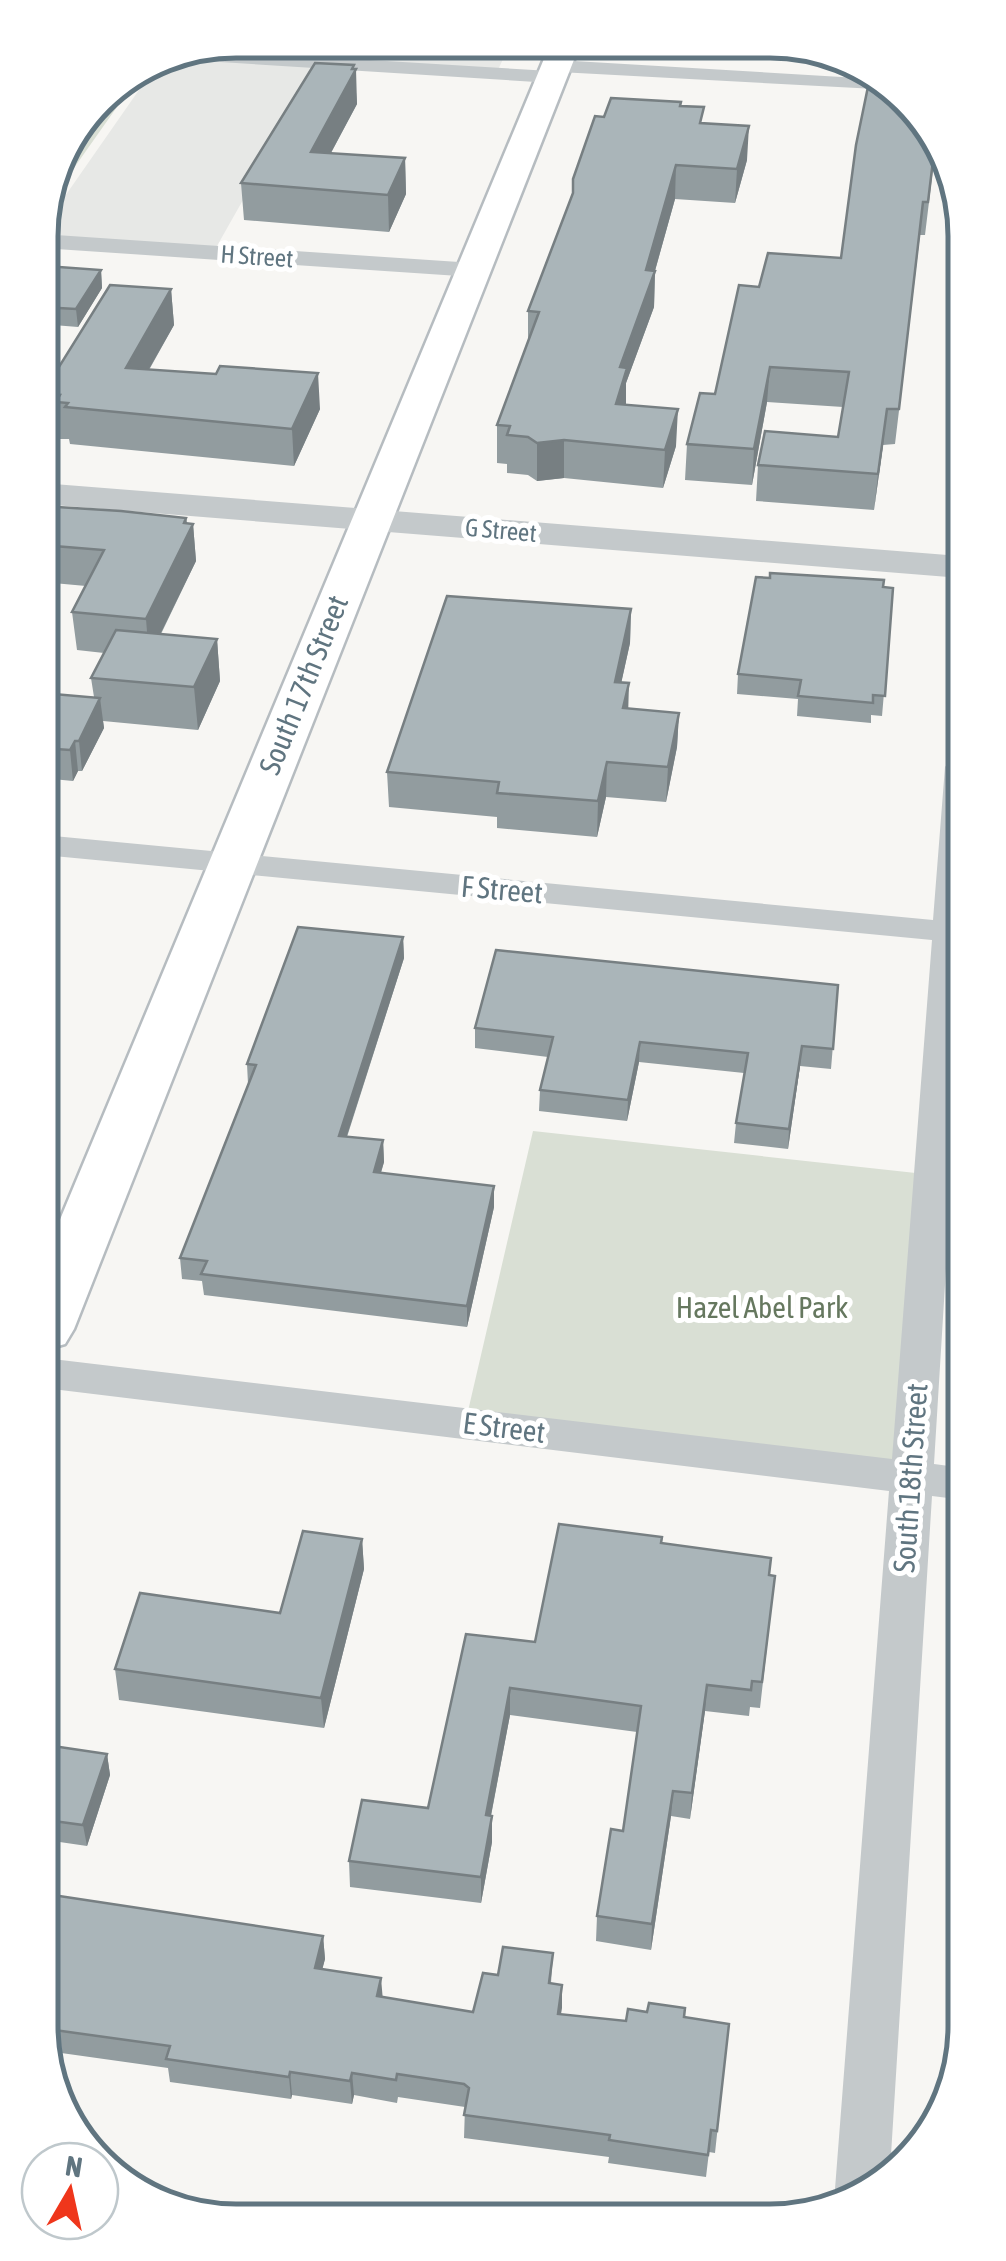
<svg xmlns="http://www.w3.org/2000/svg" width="1006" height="2261" font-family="'Asap Condensed',sans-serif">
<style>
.built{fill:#e7e8e6}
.green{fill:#d9dfd4}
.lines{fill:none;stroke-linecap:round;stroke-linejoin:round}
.secondary-casing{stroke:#b6bcc0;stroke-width:5}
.minor{fill:#c4c9cb;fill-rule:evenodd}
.tertiary{fill:#c4c9cb;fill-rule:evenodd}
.secondary{fill:#fff;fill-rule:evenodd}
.wall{fill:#929c9f}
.shaded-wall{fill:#777f82}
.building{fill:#aab5b9;stroke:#777f82;stroke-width:2.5}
.labels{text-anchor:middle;stroke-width:10;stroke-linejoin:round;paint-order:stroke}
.far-street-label{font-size:25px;fill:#607580;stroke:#fff}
.street-label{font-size:30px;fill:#607580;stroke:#fff}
.park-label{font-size:30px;fill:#66785f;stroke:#fff}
.rim{fill:none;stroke:#607580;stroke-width:5}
</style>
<rect width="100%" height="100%" fill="#f7f6f3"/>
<path class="built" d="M236,40L511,42L496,74L320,64L213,253L41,241L40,232L164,54Z"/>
<path class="green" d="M137,70H143L43,212L53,175L123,79Z
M533,1131L934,1175L911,1477L465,1424Z"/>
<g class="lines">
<defs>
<path id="secondary" d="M551,42H581L74,1329L65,1344L44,1350V1258Z"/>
</defs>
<use href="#secondary" class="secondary-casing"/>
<path class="minor" d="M189,49L550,71L547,66L557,60L875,79L895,90L559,72L563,77L552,83L156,58Z
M41,234L474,263L486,270L474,277L41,248Z
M961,757L962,1008L934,1464L964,1468V1500L932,1496L890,2171L841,2202L835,2189L889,1491L44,1388V1358L892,1459L932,940L43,855V835L933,920L945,767L950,760Z"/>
<path class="tertiary" d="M41,483L960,556L961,578L41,504Z"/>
<use href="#secondary" class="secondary"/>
</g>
<path class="wall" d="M640,43H706L702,56L640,52Z
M354,69L357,104L331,153L405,158L406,194L389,232L244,220L241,183Z
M681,102V106L747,160L735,203L675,199L655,271L654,307L626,383V405L676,446L663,488L564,478L537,481L528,475L507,473V464L497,463V425L528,341V311L604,117Z
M936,144L925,235H920L895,444L883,445L874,510L756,501L758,465L838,437L843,407L767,402L752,485L685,480L687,444L715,394L759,287L841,258Z
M101,270L102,288L78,327L41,324V273Z
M171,289L174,325L149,370L320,409L294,466L70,444L69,439H60L59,431H47L42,394Z
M41,506L186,518L187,523L193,524L196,561L161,634L217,639L220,681L198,730L103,721L104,728L82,771H78L73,781L42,778V693L94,697L91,678L104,653L77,650L72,612L86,586L42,582Z
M883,587L893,588L882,716L871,715V723L797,716L798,699L737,694L738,674Z
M631,609L630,643L621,683L628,709L679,713L677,747L666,802L606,797L597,837L497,828V817L389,807L387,772Z
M403,937L404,958L347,1137L383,1140L384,1162L381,1173L494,1207L467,1327L204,1295L202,1281L182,1279L180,1258L248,1084L247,1064Z
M838,985L831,1069L800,1066L788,1149L734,1143L736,1123L744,1073L639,1062L627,1121L539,1111L540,1090L548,1057L475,1048V1028Z
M362,1539L364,1569L324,1728L119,1700L115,1669L280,1613Z
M661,1543L775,1576L760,1708L750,1707L749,1716L705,1711L690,1819L671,1816L651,1950L596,1941L597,1916L623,1831L637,1732L510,1715L491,1816H492V1842L481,1903L350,1887L349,1861L428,1808L535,1642Z
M46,1745L107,1754L110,1775L87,1846L46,1840Z
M46,1894L323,1936L325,1959L322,1969L382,1997L473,2012L498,1975L553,1953L551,1983L562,1985L561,2014L626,2021L684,2017L729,2024L715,2153L709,2152L706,2177L608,2163L609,2157L464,2138L465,2107L398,2097L397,2103L354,2095L352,2104L292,2095L291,2099L170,2082L168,2068L47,2051Z"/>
<path class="shaded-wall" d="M354,65V71L356,69L357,104L312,188L311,152Z
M749,126L747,160L735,203L737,169Z
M405,158L406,194L389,232L388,195Z
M676,165L675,199L654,274L655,271L654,307L626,383V405L616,404L620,367Z
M101,270L102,288L78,327L76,309Z
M171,289L174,325L129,404L126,368Z
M770,367L767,402L752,485L754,449Z
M318,373L320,409L294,466L292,429Z
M678,409L676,446L663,488L665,450Z
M887,409L883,445L874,510L878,474Z
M564,440V478L537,481V443Z
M186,518L188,534L193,524L196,561L149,657L146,619Z
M631,609L630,643L614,716L615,682Z
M217,639L220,681L198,730L194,687Z
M629,683L628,718L623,708Z
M100,698L104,728L82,771L79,741Z
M679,713L677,747L666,802L668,767Z
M75,741L78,771L73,781L70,750Z
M607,762L606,797L597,837L598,801Z
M403,937L404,958L340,1157L339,1136Z
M640,1042L639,1062L627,1121L628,1100Z
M802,1046L800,1066L788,1149L789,1129Z
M383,1140L384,1162L374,1194V1172Z
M494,1186V1207L467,1327V1306Z
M362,1539L364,1569L324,1728L321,1698Z
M707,1685L705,1711L690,1819L692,1793Z
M510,1688V1715L486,1841V1815Z
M107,1754L110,1775L87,1846L83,1825Z
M673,1791L671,1816L651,1950L652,1924Z
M492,1816V1842L481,1903V1877Z
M323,1936L325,1959L317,1990L315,1968Z
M381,1978L383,2001L377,1996Z
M562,1985V2008L557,2037L558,2014Z
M290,2072L292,2095L291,2099L289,2077Z
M352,2073L354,2095L352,2104L350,2081Z"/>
<path class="building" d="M315,63L354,65L352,69H356L311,152L405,158L388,195L241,183Z
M870,77L908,97L935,144L928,202H923L899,409H887L878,474L758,465L765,431L838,437L849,372L770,367L754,449L687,444L700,393L715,394L739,285L759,287L768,253L841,258L856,145Z
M611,98L681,102L680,106L704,107L700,123L749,126L737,169L676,165L646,270L655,271L620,367L627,368L616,404L678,409L665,450L564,440L537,443L528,437L507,435L510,426L497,425L539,312L528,311L573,193V179L595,116L604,117Z
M45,266L101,270L76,309L41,307V273Z
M110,285L171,289L126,368L216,374L220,366L318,373L292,429L65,407L68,403L56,402L60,395L42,394Z
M41,506L121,511L186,518L184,523L193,524L146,619L72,612L104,550L42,545Z
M770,573L884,580L883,587L893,588L885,696L873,695V703L798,696L801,680L738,674L756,577L770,578Z
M447,596L631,609L615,682L629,683L623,708L679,713L668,767L607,762L598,801L497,793L499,782L387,772Z
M116,630L217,639L194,687L91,678Z
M42,693L100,698L79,741H75L70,750L42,748Z
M298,927L403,937L339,1136L383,1140L374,1172L494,1186L467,1306L201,1274L207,1261L180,1258L256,1065L247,1064Z
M496,950L838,985L833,1049L802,1046L789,1129L736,1123L748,1053L640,1042L628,1100L540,1090L553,1037L475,1028Z
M559,1524L662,1537L661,1543L771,1558L769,1575L775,1576L762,1682L752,1681L751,1690L707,1685L692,1793L673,1791L652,1924L597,1916L611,1829L623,1831L641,1706L510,1688L486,1815L492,1816L481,1877L349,1861L362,1800L428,1808L466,1634L535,1642Z
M303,1531L362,1539L321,1698L115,1669L140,1593L280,1613Z
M46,1745L107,1754L83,1825L46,1820Z
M46,1894L323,1936L315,1968L381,1978L377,1996L473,2012L483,1973L498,1975L503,1947L553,1953L549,1983L562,1985L558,2014L626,2021L628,2009L647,2012L649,2003L685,2008L684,2017L729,2024L717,2131L711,2130L708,2155L609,2140L610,2135L464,2115L469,2088L464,2084L397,2074L396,2080L352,2073L350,2081L290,2072L289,2077L166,2059L170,2046L47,2029Z"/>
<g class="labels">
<g class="far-street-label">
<text transform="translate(257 256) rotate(4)" y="9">H Street</text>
<text transform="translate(501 530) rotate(5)" y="9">G Street</text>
</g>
<g class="street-label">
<text transform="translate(304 685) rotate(-68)" y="10">South 17th Street</text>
<text transform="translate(502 890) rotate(5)" y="10">F Street</text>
<text transform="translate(504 1428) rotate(7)" y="10">E Street</text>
<text transform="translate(911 1478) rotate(-86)" y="10">South 18th Street</text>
</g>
<g class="park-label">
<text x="762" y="1318">Hazel Abel Park</text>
</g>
</g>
<path d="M0 0H1006V2261H0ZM236 58H770A178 178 0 0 1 948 236V2026A178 178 0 0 1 770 2204H236A178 178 0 0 1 58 2026V236A178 178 0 0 1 236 58Z" fill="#fff" fill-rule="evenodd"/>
<path class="rim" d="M236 58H770A178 178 0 0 1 948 236V2026A178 178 0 0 1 770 2204H236A178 178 0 0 1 58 2026V236A178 178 0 0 1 236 58Z"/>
<g transform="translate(70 2191) rotate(9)"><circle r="48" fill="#ffffff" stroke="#bfc8cc" stroke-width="2.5"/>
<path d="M0-8L18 38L0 25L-18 38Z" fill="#ef361b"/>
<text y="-15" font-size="28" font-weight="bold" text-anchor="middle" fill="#607580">N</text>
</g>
</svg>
